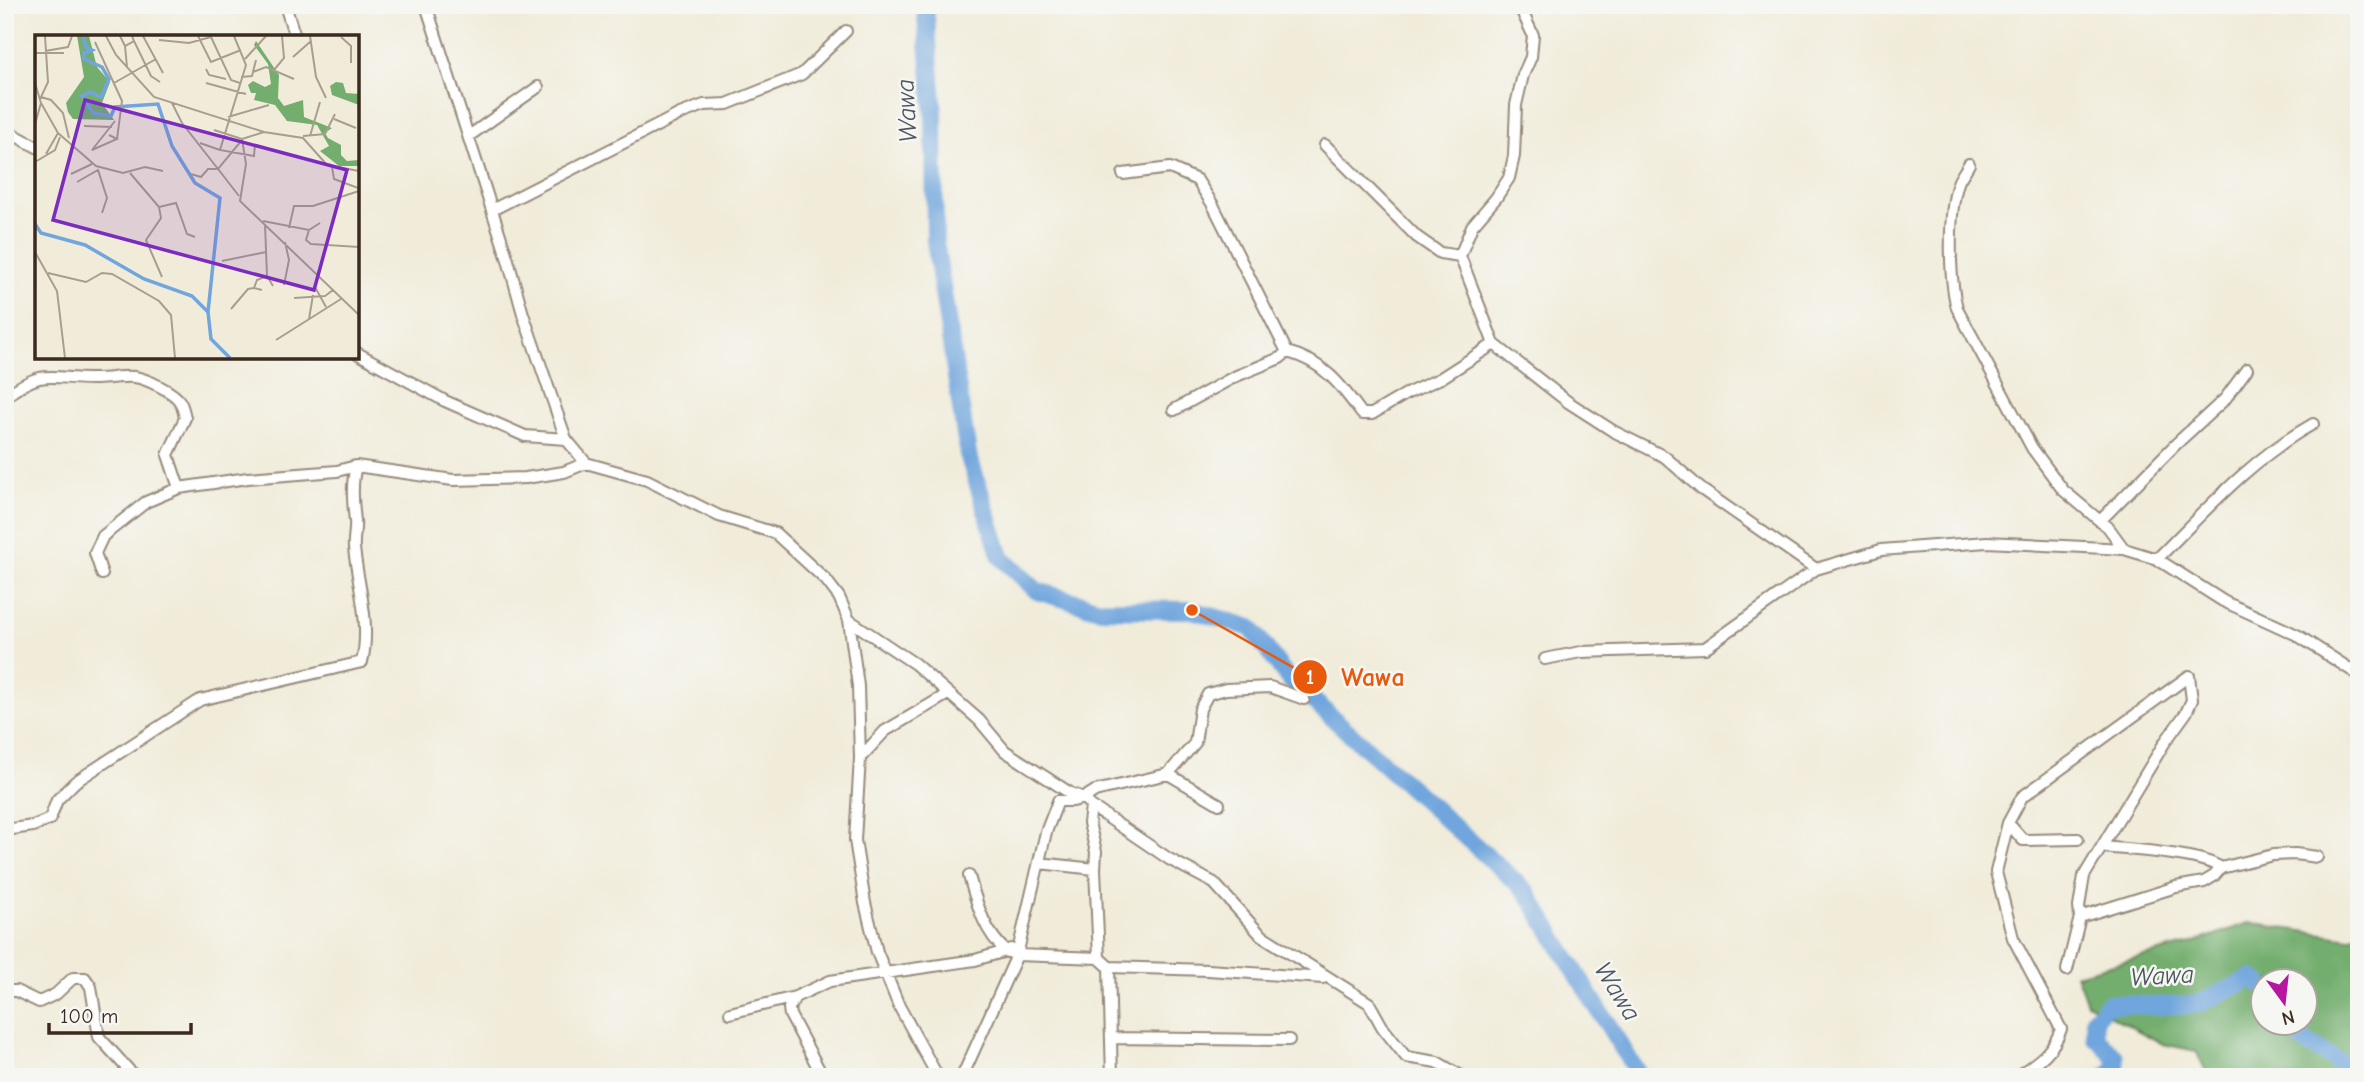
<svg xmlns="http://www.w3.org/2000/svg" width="2364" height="1082" font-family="'Comic Neue',sans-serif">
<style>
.forest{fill:#73ae6e;stroke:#576c46;stroke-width:2;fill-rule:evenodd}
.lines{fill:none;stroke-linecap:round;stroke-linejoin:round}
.river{stroke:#70a5dd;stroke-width:18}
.street-casing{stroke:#968b7c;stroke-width:14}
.street{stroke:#fff;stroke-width:10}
.labels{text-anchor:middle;stroke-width:5;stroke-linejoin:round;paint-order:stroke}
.water-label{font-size:26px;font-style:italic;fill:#4e5561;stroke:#f6f6f2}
.inset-river{fill:none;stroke:#70a5dd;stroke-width:3.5}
.inset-road{fill:none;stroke:#a89e8f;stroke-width:2}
.view{fill:#7b2cbf;fill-opacity:0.15;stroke:#7b2cbf;stroke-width:3.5}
.inset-edge{fill:none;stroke:#3b2a1e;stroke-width:3.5}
.leader{fill:none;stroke:#e8590c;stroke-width:2.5}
.callout-dot{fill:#e8590c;stroke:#f6f6f2;stroke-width:2.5}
.mark-label{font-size:21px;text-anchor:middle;font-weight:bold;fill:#fff}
.callout-label{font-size:26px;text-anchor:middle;font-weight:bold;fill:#e8590c;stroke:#f6f6f2;stroke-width:5;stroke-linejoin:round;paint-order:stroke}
</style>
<rect width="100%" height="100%" fill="#f6f6f2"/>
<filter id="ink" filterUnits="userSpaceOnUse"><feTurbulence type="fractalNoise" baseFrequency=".0143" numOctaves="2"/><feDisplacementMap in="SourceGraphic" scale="14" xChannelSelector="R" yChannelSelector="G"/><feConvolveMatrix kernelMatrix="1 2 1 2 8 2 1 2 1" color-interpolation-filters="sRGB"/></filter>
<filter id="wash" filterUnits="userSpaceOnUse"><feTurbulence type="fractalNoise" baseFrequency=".00686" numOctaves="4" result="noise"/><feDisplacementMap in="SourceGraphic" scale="28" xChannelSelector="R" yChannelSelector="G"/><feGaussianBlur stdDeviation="1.57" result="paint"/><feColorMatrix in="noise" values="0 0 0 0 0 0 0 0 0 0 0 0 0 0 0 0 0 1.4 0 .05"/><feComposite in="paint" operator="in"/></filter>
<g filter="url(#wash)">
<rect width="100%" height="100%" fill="#f1ecda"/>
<path class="forest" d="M2248,923L2350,938L2359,932V1077H2209L2196,1051L2163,1044L2087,1003L2076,974L2190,944ZM2262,981H2304V1023H2262Z"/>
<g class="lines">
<path class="river" d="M925,5L934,115L935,241L968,454L1001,557L1037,591L1100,609L1192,610L1251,628L1288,678L1526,891L1640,1077
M2284,1023L2302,1040L2359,1074
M2105,1077L2116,1068L2115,1056L2095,1037L2094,1019L2108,1003L2155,1006L2198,1004L2252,978L2262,985"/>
</g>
</g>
<g filter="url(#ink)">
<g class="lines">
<defs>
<path id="street" d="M285,5L295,37
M426,5L508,260L523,314L566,439
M1519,5L1533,35L1531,57L1523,75L1516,105L1514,156L1509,178L1496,198L1472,226L1460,256L1494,344L1568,402L1613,431L1665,457L1701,489L1816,569
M5,130L37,147
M469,136L538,87
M1325,145L1417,237L1440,253L1460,256
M1969,164C1966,170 1960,177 1958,183C1948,214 1949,277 1957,308L2032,448L2063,490L2100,521L2176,444L2225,399L2247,369
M1123,174L1170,168L1197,180L1213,205L1287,352C1323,361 1341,385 1362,414H1372L1406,394L1441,378L1494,344
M492,210L680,114L704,105L727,104L802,74L846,31
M357,353L445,401L525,436L566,439L586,463L647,480L719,516L775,533L826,580L839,597L849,620L858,686L860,758L855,840L865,903L877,952L899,1006L938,1077
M5,397C45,366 52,380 96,379C109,379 121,376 134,377C145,378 175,392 180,402C183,407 184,413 185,418L168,455L179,488
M1174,410L1234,377L1280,358L1287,352
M2100,521L2108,527L2124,549
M2157,559C2206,510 2252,458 2313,424
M102,574L95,553L103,536L146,502L179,488L248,478L337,471L356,466L453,480L526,478L564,472L586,463
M849,620L915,664L979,720L1005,751L1070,793L1084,798L1095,791L1168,774L1195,743L1200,709L1208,694L1226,689L1270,687L1304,699
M1545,659L1581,652L1705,648L1816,569L1881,550L1987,542L2124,549L2157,559L2223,601L2297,635L2359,675
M860,758L885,731L948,694
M1168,774L1219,804
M1091,806L1089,823L1096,852L1095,869L1099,958
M2008,823L1996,872L2013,938L2061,1029C2053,1053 2036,1063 2016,1077
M5,830L33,826L50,819L57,800L75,782L200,700L362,662C371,622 358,587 354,548C353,539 356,530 355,521C353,503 351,484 356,466
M2103,847C2130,850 2201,853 2221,868
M1039,863L1095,869
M969,876C977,904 984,932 1006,951L1011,949
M2080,917L2176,887L2204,882L2214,876L2221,868L2273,855L2295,854L2317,857
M1109,967L1208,970L1323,978
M2067,970L2080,917L2079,907L2084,876L2165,742L2186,713L2192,700L2189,676L2022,797L2008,823L2023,840L2078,839
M5,991H16L39,1002L56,994L73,978H85L91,987L99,1037L135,1077
M730,1013L795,997
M1111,1038L1289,1040
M823,1077L790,1015L789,1008L795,997L830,981L975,960L1006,951L1017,955L1099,958L1109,967L1112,1077
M962,1077L1017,955L1046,832L1058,801H1073L1084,798L1091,806L1169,859L1214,883L1261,935L1369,1003L1383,1028L1406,1057L1437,1062L1463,1077"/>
</defs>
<use href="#street" class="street-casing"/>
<use href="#street" class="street"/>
</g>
</g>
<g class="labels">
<g class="water-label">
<text transform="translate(906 111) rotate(-93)" y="9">Wawa</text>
<text transform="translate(2162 975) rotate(-3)" y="9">Wawa</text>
<text transform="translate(1618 991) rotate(58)" y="9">Wawa</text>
</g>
</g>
<g transform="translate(35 35)">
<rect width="324" height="324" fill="#f1ecda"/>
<path d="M42,1H54L62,32L75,47L67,68L79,85L38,84L33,77L31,68L49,42ZM221,6L244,40L243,63L249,71L268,65L269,82L297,93L290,98L293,103L306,110V120L312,126L324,125V131H304L285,116L294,111L282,90L252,86L240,70L219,65L221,58H216L213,50L218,46L230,52L236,49L233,29L219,10ZM301,47L308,48L311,58L324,59V70L297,60L295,51Z" fill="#73ae6e"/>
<path class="inset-river" d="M48,1L51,12L57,15L49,18V24L67,32L74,44L66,62L55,57L47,61L58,78L76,81L80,72L123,69L137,111L160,148L185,163L173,277L176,304L195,323M0,189L6,198L50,210L109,244L157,261L173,277"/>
<path class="inset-road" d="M10,1L13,47L6,62L16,65L28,78L34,103M71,1L81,20L119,62L229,97L268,103L292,130L324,136M85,1L90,11L99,6L97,1M108,1L128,38M163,1L176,27L206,15M199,1L211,30L185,115L219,121L220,109M275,1L281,42L291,63M306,2L316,11V28M124,5L154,8L176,2L196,45L205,48M99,6L116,41L125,47M60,7L87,66L82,104M90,11L92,32M10,16L33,12L37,1M0,18H29M258,22L276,6M210,24L231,1M171,34L174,40L191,44M239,35L249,23L247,1M218,37L231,32L259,44M206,42L217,41L221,25M0,48L6,68L0,89M79,48L121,24M171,48L211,59M6,68L23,98L11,119M137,68L147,88L183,134L207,105M193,82L234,70M299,84L321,93M49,91L77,92M179,95L207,104M229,97L207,104L211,129L205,166L324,280M23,98L61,131L88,138L110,132L128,136M74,100L82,104L57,115L80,86M268,101L290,99L300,79M275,101L285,67M165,108L185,115M0,127L20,115L25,102M297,132L299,144L323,153M95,138L124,172L126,183L111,205L127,242M36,139L57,129M156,139L166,142L173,134H183L204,161M42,147L63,135L72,163L67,178M124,172L141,168L152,199L160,202M228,186L274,195L285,188M230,189L232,241L238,251M254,193L259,171H278L324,156M274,195L271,205L276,209L324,212M0,217L22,256L30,323M187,226L231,217M13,238L51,247L67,238L77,239L124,266L136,280L140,323M249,250L254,225L250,207M280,252L291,272M227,255L219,253L222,245L232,241M259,263L290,261L298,255M196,274L213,254L219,253M274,284L278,260M241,305L306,264"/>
<path class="view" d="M50,65L312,135L279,255L18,185Z"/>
<rect width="324" height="324" class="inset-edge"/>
</g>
<path class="leader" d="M1192 610L1310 677"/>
<g class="callout-dot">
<circle cx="1192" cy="610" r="7"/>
<circle cx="1310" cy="677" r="18"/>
</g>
<g class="mark-label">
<text x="1310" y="684">1</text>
</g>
<g class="callout-label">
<text x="1373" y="686">Wawa</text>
</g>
<rect width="2364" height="1082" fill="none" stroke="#f6f6f2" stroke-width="28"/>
<g transform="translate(2284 1002) rotate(165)"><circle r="33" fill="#f6f6f2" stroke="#aba49d" stroke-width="2"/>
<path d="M0-5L12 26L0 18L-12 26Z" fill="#b5179e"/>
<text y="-10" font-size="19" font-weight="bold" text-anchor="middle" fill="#3b2a1e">N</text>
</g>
<path d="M49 1023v10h142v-10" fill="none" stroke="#3b2a1e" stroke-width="3.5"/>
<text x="60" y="1023" font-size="21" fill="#3b2a1e" stroke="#f6f6f2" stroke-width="5" paint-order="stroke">100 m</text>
</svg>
